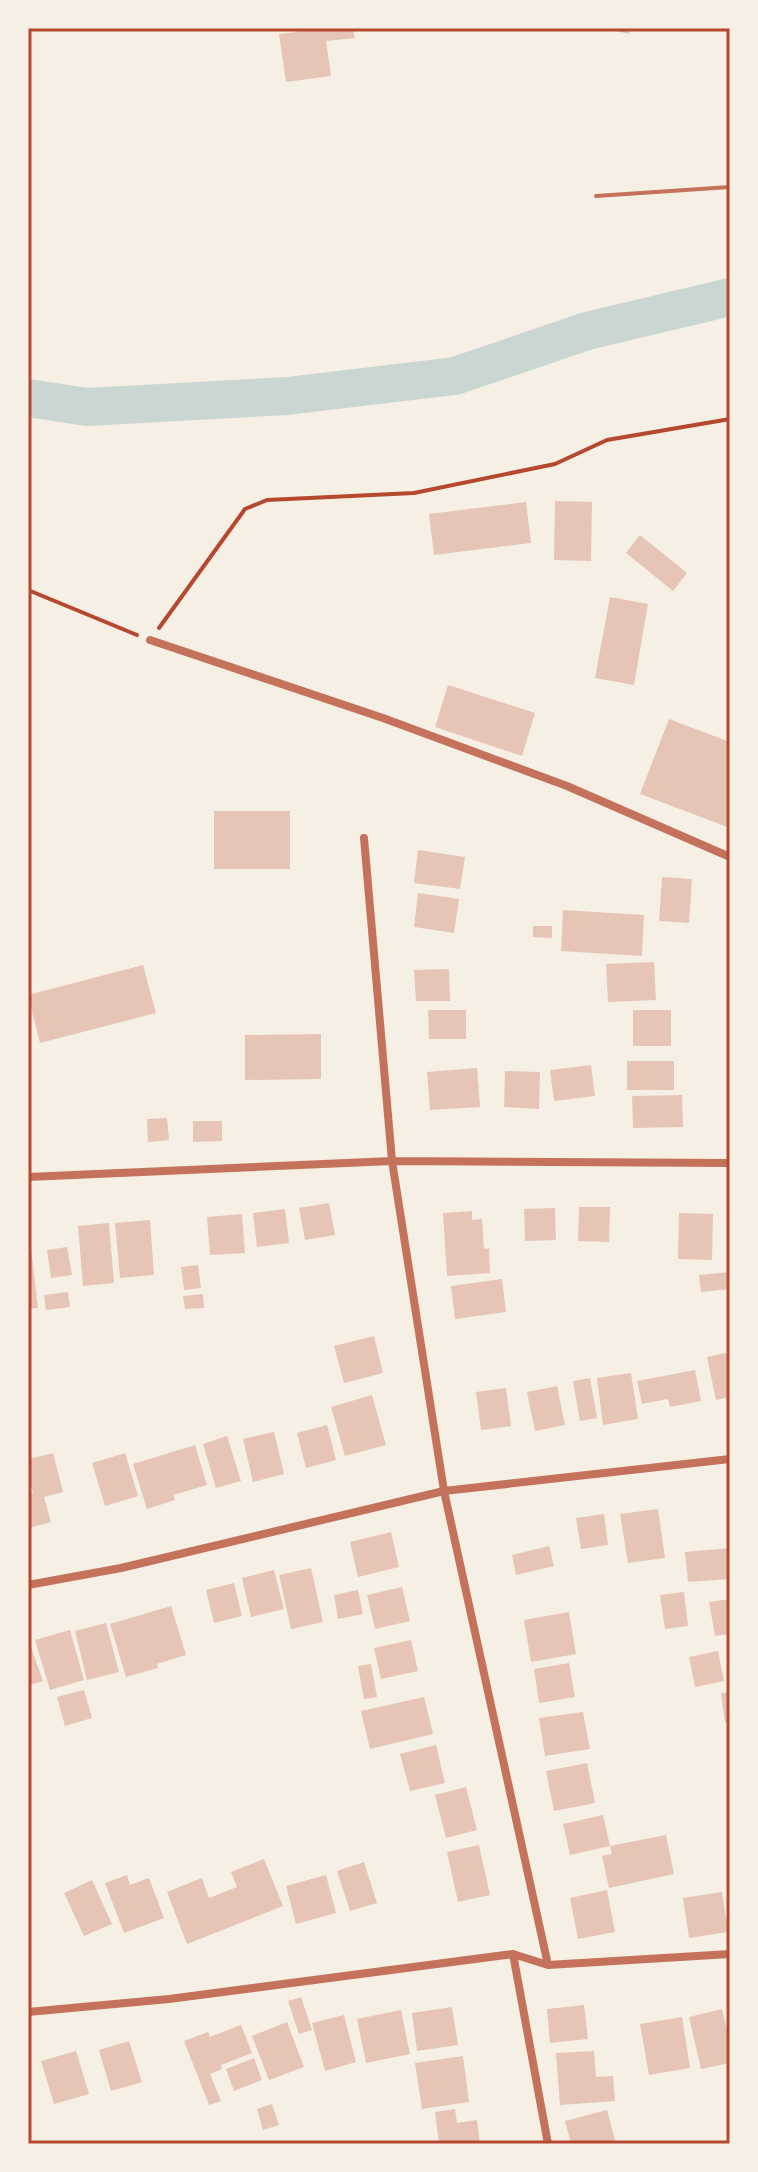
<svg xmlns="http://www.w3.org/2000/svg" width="758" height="2172" font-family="'Roboto Condensed',sans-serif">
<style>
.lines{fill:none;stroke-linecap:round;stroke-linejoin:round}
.river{stroke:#c9d6d2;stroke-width:38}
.building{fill:#e6c5b7}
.path{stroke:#b5482f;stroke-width:4}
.service{stroke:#c5725c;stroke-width:4}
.minor{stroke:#c5725c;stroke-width:8}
.neatline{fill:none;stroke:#b5482f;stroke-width:3}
</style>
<rect width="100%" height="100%" fill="#f6efe4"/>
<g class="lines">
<path class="river" d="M28,398L87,407L287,396L455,376L587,331L730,297"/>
</g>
<path class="building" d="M297,28H353L355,38L326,41L331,76L286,82L279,34L297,32Z
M604,28H630L629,34Z
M555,501L592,502L591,561L554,560Z
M526,502L531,543L434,555L429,514Z
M640,535L687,573L673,591L626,553Z
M610,597L648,604L634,685L595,678Z
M448,685L535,713L522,756L435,727Z
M669,719L730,742V828L640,794Z
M214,811H290V869H214Z
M418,850L465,857L460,889L414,883Z
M662,877L692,879L689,923L659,921Z
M418,893L459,899L454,933L414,927Z
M563,910L644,915L642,956L561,951Z
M533,926H552V938L533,937Z
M654,962L656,1000L608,1002L606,964Z
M143,965L156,1013L40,1043L28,995Z
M449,969L450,1001H416L414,970Z
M428,1010H466V1039H429Z
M633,1010H671V1046H633Z
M321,1034V1079L245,1080V1035Z
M627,1061H674V1090H627Z
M591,1065L595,1096L554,1101L550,1070Z
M477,1068L480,1107L430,1110L427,1072Z
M505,1071L540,1072L539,1109L504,1107Z
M682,1095L683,1127L633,1128L632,1096Z
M167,1118L169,1140L148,1142L147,1119Z
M193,1121H222V1141L193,1142Z
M329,1203L335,1235L305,1240L299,1208Z
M579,1207H610L609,1242L578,1241Z
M555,1208L556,1240L525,1241L524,1209Z
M285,1209L289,1243L257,1247L253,1213Z
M472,1211V1220L482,1219L484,1249L489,1248L490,1273L447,1276L443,1213Z
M679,1213L713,1214L712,1260L678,1259Z
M242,1214L245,1253L210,1255L207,1217Z
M150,1220L154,1275L120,1278L115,1223Z
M109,1223L114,1283L83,1286L78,1226Z
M67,1247L72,1275L51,1278L47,1250Z
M31,1248L38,1308L28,1309V1249Z
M198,1265L201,1288L184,1290L181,1267Z
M730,1272V1289L701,1292L699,1275Z
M502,1279L506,1312L455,1319L451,1286Z
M68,1292L70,1307L46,1310L44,1295Z
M203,1294L204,1308L185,1309L183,1296Z
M374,1336L383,1373L344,1383L334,1346Z
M730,1352V1397L716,1400L707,1357Z
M695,1370L701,1401L670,1407L668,1399L642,1404L637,1381Z
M631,1373L638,1419L603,1425L597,1378Z
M590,1378L597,1418L580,1421L573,1381Z
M557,1386L565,1425L535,1431L527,1392Z
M506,1388L511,1426L481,1430L476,1392Z
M372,1395L386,1445L345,1456L331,1407Z
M327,1425L336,1460L306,1468L297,1433Z
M274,1432L284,1474L253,1482L243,1439Z
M227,1436L241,1481L216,1488L203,1444Z
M195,1445L207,1485L173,1495L175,1500L147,1509L133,1464Z
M53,1453L63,1492L44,1497L51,1522L29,1528L28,1494L33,1493L28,1474V1459Z
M125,1453L138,1496L105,1506L92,1463Z
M658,1509L665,1558L628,1563L620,1514Z
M604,1514L608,1545L581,1549L576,1518Z
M391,1532L399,1567L358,1577L350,1542Z
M549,1546L554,1566L516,1575L512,1555Z
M730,1548V1579L688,1582L685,1552Z
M311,1568L323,1622L291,1629L279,1575Z
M274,1570L284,1609L251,1617L242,1578Z
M234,1583L242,1616L214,1623L206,1590Z
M402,1587L410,1621L375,1629L367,1595Z
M358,1590L363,1614L338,1619L334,1595Z
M684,1592L688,1626L665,1629L660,1595Z
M730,1599V1634L715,1636L709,1602Z
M171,1606L186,1655L157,1664L158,1668L126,1677L110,1624Z
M569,1612L576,1654L531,1662L524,1620Z
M106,1623L119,1672L87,1680L75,1631Z
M70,1630L84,1680L50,1690L35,1640Z
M28,1639L43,1681L28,1686Z
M411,1640L418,1671L381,1679L374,1648Z
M718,1651L724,1681L695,1687L689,1657Z
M569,1663L575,1697L539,1703L534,1669Z
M371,1664L377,1697L364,1699L358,1666Z
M84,1690L92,1718L65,1726L57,1697Z
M730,1692V1723H725L721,1693Z
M424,1697L433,1734L370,1749L361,1711Z
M583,1712L590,1749L545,1756L539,1718Z
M436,1745L445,1783L410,1791L400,1754Z
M587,1763L595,1803L554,1811L546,1771Z
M466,1787L477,1830L446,1838L435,1795Z
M603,1815L610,1846L570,1855L563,1824Z
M666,1835L674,1874L609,1888L602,1856L612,1854L610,1846Z
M479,1845L490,1895L458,1902L447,1852Z
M264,1859L283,1906L187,1944L167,1892L202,1878L209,1898L237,1887L231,1872Z
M364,1862L377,1903L350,1911L337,1871Z
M127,1875L130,1885L149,1878L164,1918L124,1933L105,1883Z
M326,1875L336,1913L296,1924L286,1886Z
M92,1880L112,1924L84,1936L64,1893Z
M607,1890L615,1932L578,1939L570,1898Z
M722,1892L728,1932L689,1938L683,1898Z
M301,1997L312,2030L299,2034L288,2001Z
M584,2005L588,2039L550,2043L547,2009Z
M452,2007L458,2045L417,2051L412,2013Z
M722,2009L730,2042V2063L701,2069L689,2017Z
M401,2010L410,2054L366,2063L357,2019Z
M344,2015L356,2062L325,2071L312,2023Z
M682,2017L690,2068L649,2075L640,2024Z
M287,2022L304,2067L269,2080L252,2036Z
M241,2025L252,2053L221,2065L222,2069L210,2074L221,2101L209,2105L184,2041L208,2032L210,2037Z
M129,2041L142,2082L111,2091L99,2050Z
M76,2051L89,2094L54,2104L41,2061Z
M594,2051L596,2077L613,2076L615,2101L560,2105L556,2053Z
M463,2056L469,2102L422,2109L415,2063Z
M254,2058L262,2080L234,2091L226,2069Z
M272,2104L279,2125L263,2130L257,2109Z
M455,2109L457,2123L477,2120L480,2144H439L435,2112Z
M607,2110L616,2144H571L565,2121Z"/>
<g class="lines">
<path class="path" d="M28,590L137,635
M159,628L245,509L267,500L414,493L555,464L607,440L730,419"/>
<path class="service" d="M596,196L730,187"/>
<path class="minor" d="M150,640L383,718L567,786L730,857
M364,838L392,1161L444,1491L548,1965
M28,1177L392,1161L730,1163
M28,1585L121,1568L444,1491L730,1459
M513,1954L548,2144
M28,2012L169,1999L513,1954L548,1965L730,1954"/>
</g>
<rect width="758" height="2172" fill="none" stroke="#f6efe4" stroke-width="60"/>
<rect x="30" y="30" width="698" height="2112" class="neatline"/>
</svg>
